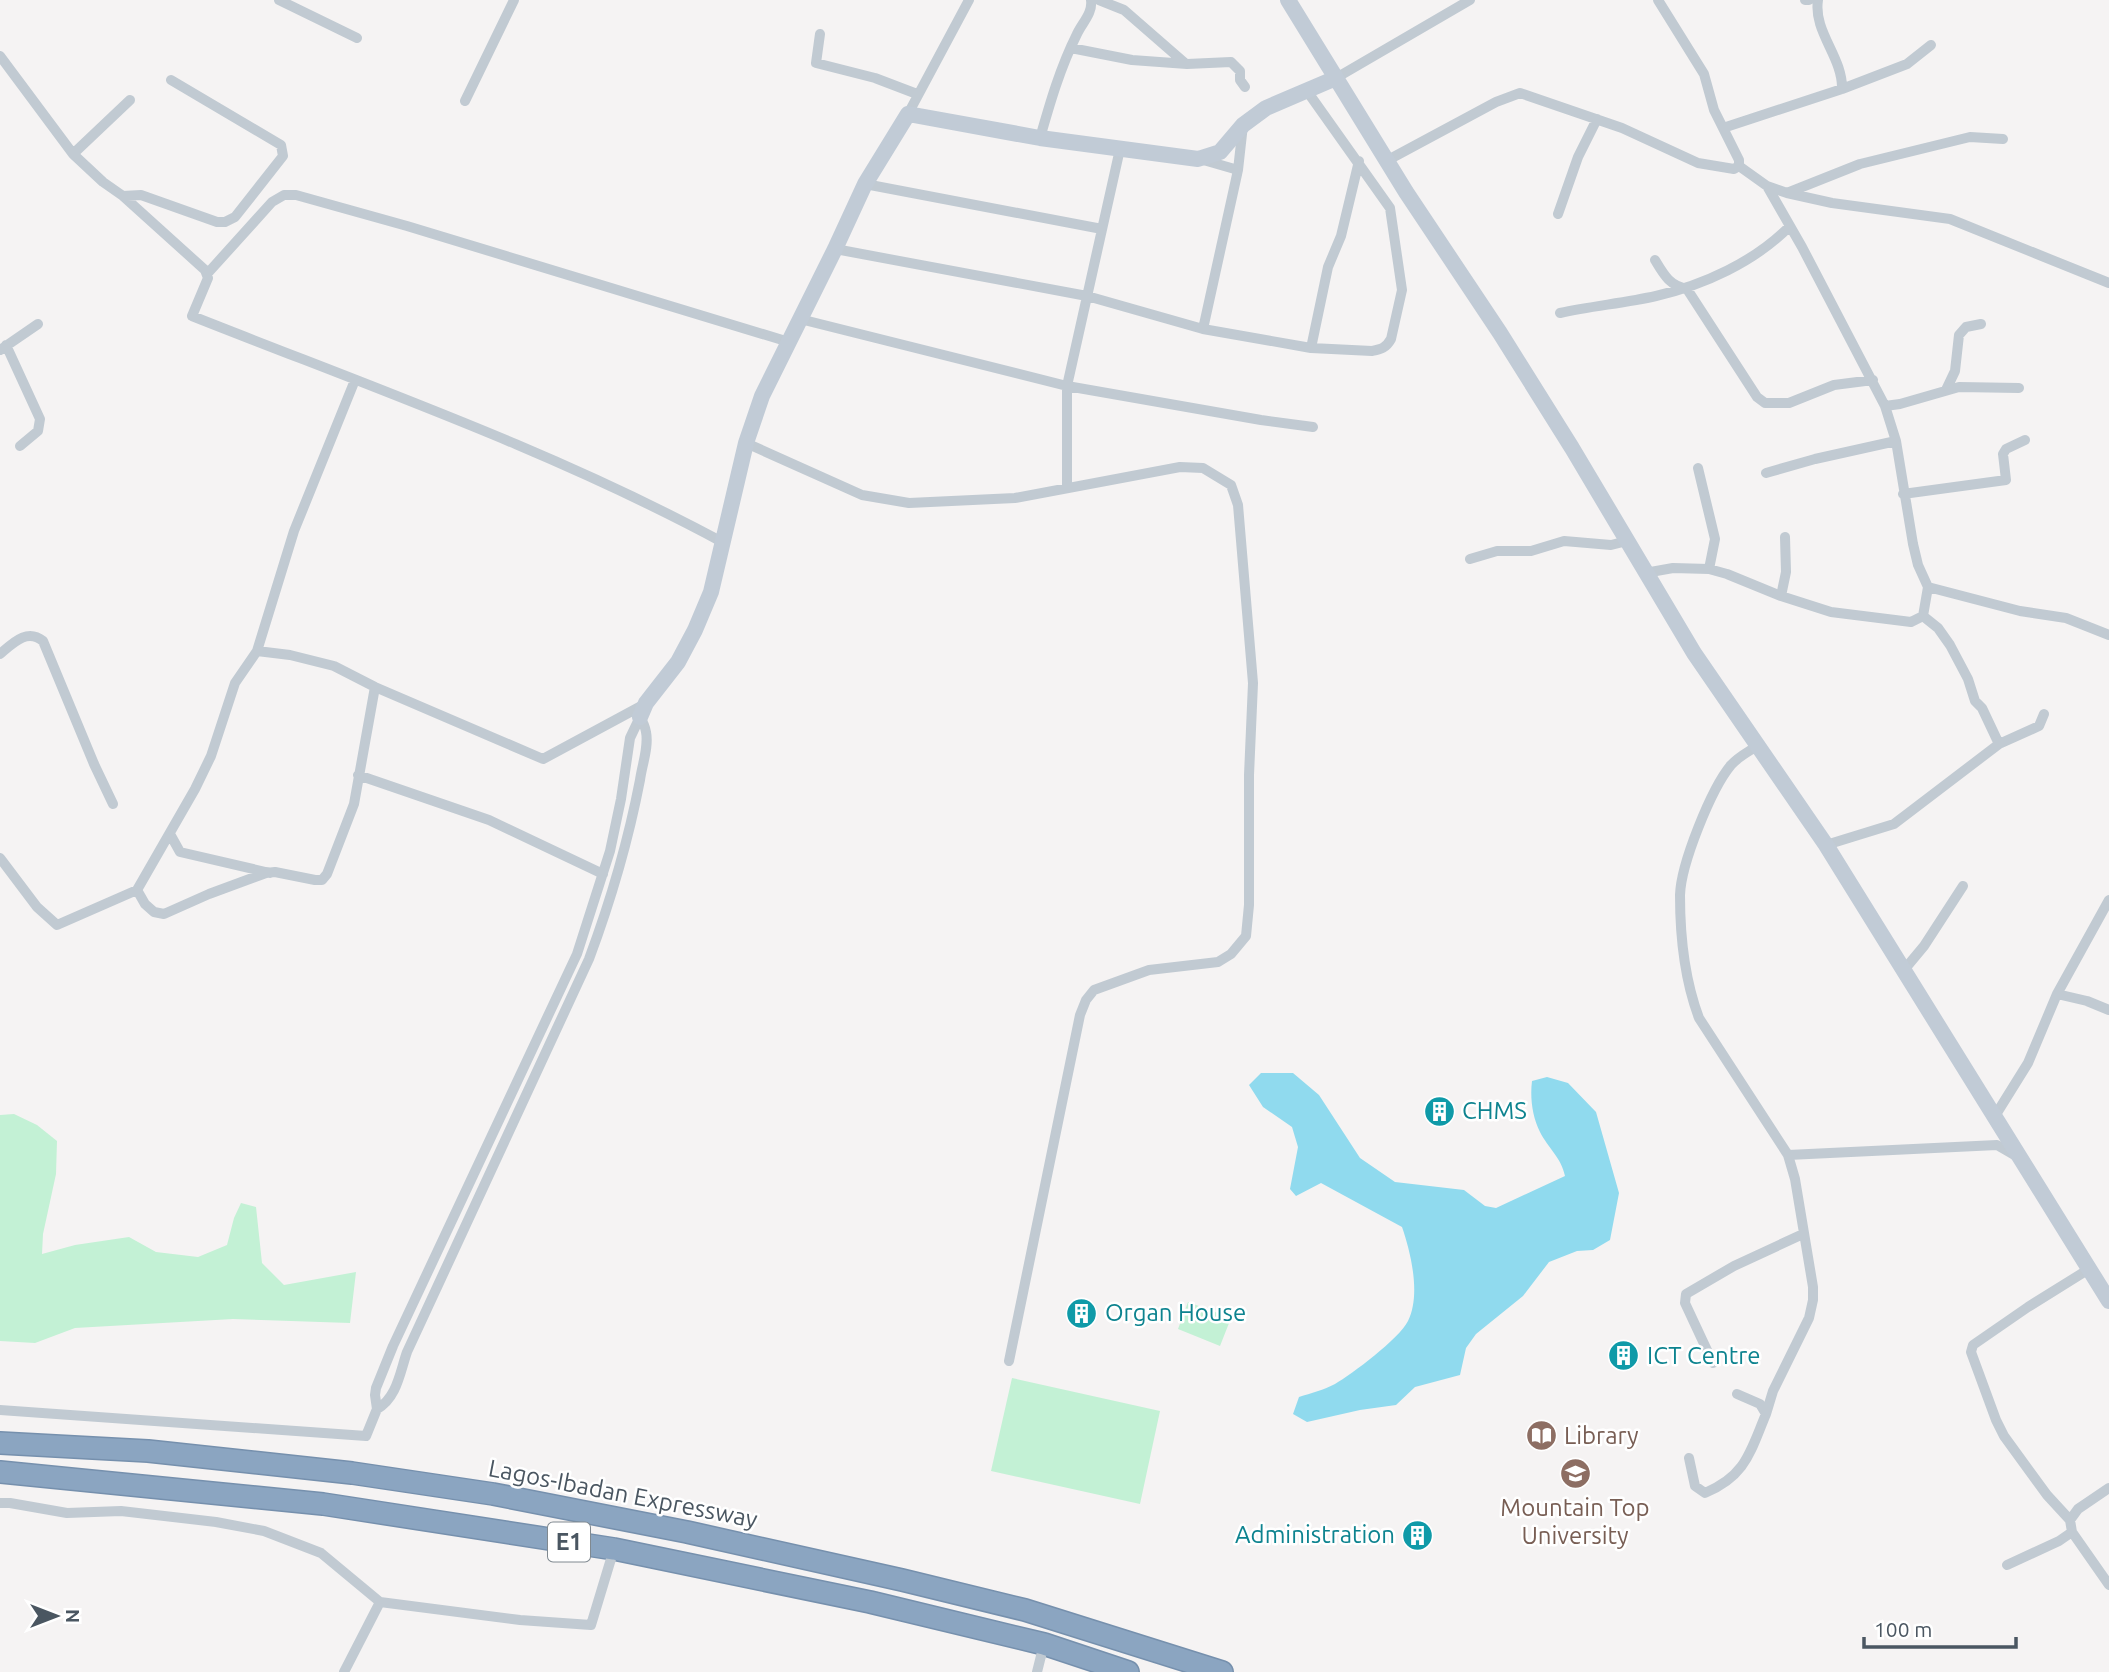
<svg xmlns="http://www.w3.org/2000/svg" width="2109" height="1672" font-family="Ubuntu,sans-serif">
<style>
.green{fill:#c3f1d5}
.water{fill:#90daee}
.lines{fill:none;stroke-linecap:round;stroke-linejoin:round}
.highway-casing{stroke:#7690ad;stroke-width:24}
.street{stroke:#c1cad2;stroke-width:10}
.secondary{stroke:#c1cbd6;stroke-width:16}
.highway{stroke:#8ba5c1;stroke-width:21}
.labels{text-anchor:middle;stroke-width:5;stroke-linejoin:round;paint-order:stroke}
.shield{fill:#fff;stroke:#808990;stroke-width:2}
.shield-label{font-size:23px;font-weight:bold;fill:#4a5661}
.culture-label{font-size:24px;fill:#0d838f;stroke:#fff;text-anchor:start}
.education-label{font-size:24px;fill:#785e54;stroke:#fff;text-anchor:start}
.street-label{font-size:24px;fill:#4a5661;stroke:#fff}
</style>
<rect width="100%" height="100%" fill="#f5f3f3"/>
<path class="green" d="M14,1114L37,1125L57,1141L56,1174L43,1234L42,1254L75,1245L129,1237L156,1252L198,1257L227,1245L234,1218L241,1203L256,1207L262,1263L284,1285L356,1272L350,1323L233,1319L75,1328L35,1343L0,1341V1115Z
M1188,1302L1231,1318L1220,1346L1178,1329Z
M1012,1378L1160,1411L1140,1504L991,1471Z"/>
<path class="water" d="M1261,1073H1293L1319,1095L1360,1158L1395,1182L1464,1190L1485,1206L1496,1208L1565,1176C1561,1157 1548,1148 1540,1132C1532,1116 1530,1097 1532,1081L1547,1077L1568,1083L1596,1112L1619,1193L1610,1240L1593,1250L1577,1251L1549,1262L1523,1296L1476,1334L1466,1348L1460,1375L1415,1387L1396,1405L1360,1410L1307,1422L1293,1414L1299,1397C1311,1393 1324,1390 1335,1384C1352,1374 1399,1339 1408,1321C1421,1295 1411,1253 1402,1227L1321,1183L1296,1196L1290,1189L1298,1147L1292,1127L1263,1107L1249,1085Z"/>
<g class="lines">
<defs>
<path id="highway" d="M0,1443L148,1451L352,1473L493,1494L687,1532L902,1580L1025,1610L1222,1672
M0,1472L323,1504L614,1549L870,1602L1044,1644L1128,1672"/>
</defs>
<use href="#highway" class="highway-casing"/>
<path class="street" d="M279,0L357,38
M1099,0L1124,10L1186,64
M1658,0L1704,74L1714,110L1739,160V166L1767,186L1787,193L1832,203L1950,219L2109,283
M1805,0H1809
M1818,0C1813,32 1843,57 1842,89
M820,34L816,63L875,78L917,94
M1071,48L1132,60L1187,64L1231,62L1240,71V80L1245,87
M0,56L73,154L103,182L123,196L205,270L208,278L192,316C371,387 554,451 724,543
M1336,78L1470,0
M465,101L514,0
M908,114L969,0
M1723,128L1842,89L1907,64L1931,45
M1040,138C1050,103 1060,68 1077,34C1082,23 1093,13 1091,0
M73,154L130,100
M1200,159L1238,170
M1388,160L1496,102L1520,93L1622,128L1698,163L1734,169L1739,166
M865,184L1102,229
M1767,186L1802,247L1885,406L1896,441L1913,544L1918,565L1928,587L1923,616
M1787,193L1860,164L1970,137L2003,139
M123,196L141,195L217,222H225L235,217L283,156L281,145L171,80
M1558,214L1578,157L1597,119
M835,249L1087,296L1203,329L1311,348L1372,351C1381,349 1386,348 1391,339L1402,290L1390,208L1307,91
M1655,260C1664,275 1669,285 1687,289L1757,397L1765,403H1789L1834,385L1873,380
M207,274L272,202L284,195H296L407,226L789,342
M1560,313C1592,306 1625,303 1656,296C1704,285 1754,262 1789,227
M800,319L1067,386L1261,420L1313,427
M1203,329L1238,170L1243,125
M6,345L40,419L38,431L20,446
M1311,348L1328,267L1341,236L1359,161
M0,350L38,324
M1946,390L1955,371L1959,335L1966,327L1981,324
M1885,406L1900,404L1959,387L2019,388
M746,443L862,495L909,503L1015,498L1180,467L1203,468L1231,485L1238,505L1253,683L1249,775V905L1246,936L1231,954L1218,962L1149,970L1094,990L1086,1000L1080,1015L1009,1361
M1698,468L1715,539L1709,569
M1766,473L1815,459L1896,441
M1067,488V386L1120,149
M1903,494L2006,480L2003,454L2006,449L2025,440
M1470,559L1497,551H1531L1564,541L1611,545L1627,541
M1645,573L1673,568L1709,569L1727,574L1781,596L1831,612L1911,622L1923,616
M1928,587L2020,611L2066,618L2109,635
M1781,596L1786,572L1785,537
M1923,616L1938,628L1950,645L1968,679L1975,701L1982,708L1999,744
M257,651L294,531L355,380
M0,654C13,643 27,628 43,641L94,764L113,804
M358,775L489,820L603,874
M170,834L180,852L270,873
M1826,845L1894,824L1999,744L2039,726L2044,714
M0,858L37,907L57,925L137,890L195,789L211,756L235,683L257,651L290,655L334,666L375,687L543,759L645,704
M137,890L145,904L154,912L164,914L209,894L266,873L275,872L315,880H322L327,874L354,804L375,687
M1904,970L1924,946L1963,886
M2057,994L2087,1001L2109,1010
M1995,1116L2028,1063L2057,994L2109,900
M1788,1155L1997,1145L2016,1156
M2089,1269L2028,1307L1973,1345L1971,1352L1996,1420L2004,1436L2047,1495L2070,1520L2072,1532L2109,1585
M1713,1363L1685,1303L1686,1294L1734,1266L1803,1234
M1737,1394L1760,1404L1766,1414L1773,1391L1809,1318L1813,1300V1287L1795,1179L1788,1155L1699,1018C1685,981 1680,935 1680,895C1681,864 1711,789 1731,765C1738,757 1748,752 1757,746
M377,1409C397,1398 400,1372 407,1352L589,959C611,900 628,842 640,780C642,765 649,747 646,732C645,726 643,722 640,717
M0,1410L366,1436L377,1409L375,1395L376,1388L393,1346L577,954L610,851L621,799L630,738L640,717
M1689,1458L1695,1486L1705,1493C1746,1476 1750,1452 1766,1414
M0,1503H10L67,1513L121,1511L216,1522L264,1531L321,1553L380,1602L520,1620L591,1625L614,1549
M2070,1520L2078,1509L2109,1488
M2007,1565L2059,1541L2072,1532
M344,1672L380,1602
M1037,1672L1044,1644"/>
<path class="secondary" d="M1288,0L1406,192L1500,333L1572,448L1694,653L1826,845L2109,1301
M640,717L646,703L678,662L695,630L711,592L746,443L762,396L835,249L865,184L908,114L1040,138L1198,159L1220,152L1243,125L1266,108L1336,78"/>
<use href="#highway" class="highway"/>
</g>
<defs>
<symbol id="building-disc" viewBox="-11 -11 22 22"><circle r="9.5" fill="#0f9aa8" stroke="#fff"/><path d="M-4-6H4V6H1V3H-1V6H-4ZM-2.5-4.3h1.7v1.8h-1.7ZM.8-4.3h1.7v1.8H.8ZM-2.5-1h1.7V.8h-1.7ZM.8-1h1.7V.8H.8Z" fill="#fff"/></symbol>
<symbol id="library-disc" viewBox="-11 -11 22 22"><circle r="9.5" fill="#8d6e63" stroke="#fff"/><path d="M-6-4Q-3-5.5-.7-3.5V5Q-3 3-6 4ZM6-4Q3-5.5 .7-3.5V5Q3 3 6 4Z" fill="#fff"/></symbol>
<symbol id="school-disc" viewBox="-11 -11 22 22"><circle r="9.5" fill="#8d6e63" stroke="#fff"/><path d="M0-5L7-2L0 1L-7-2ZM-4 1L0 2.5L4 1V4Q0 6-4 4Z" fill="#fff"/></symbol>
</defs>
<g fill-rule="evenodd">
<use href="#building-disc" x="1422" y="1094" width="35" height="35"/>
<use href="#building-disc" x="1064" y="1296" width="35" height="35"/>
<use href="#building-disc" x="1606" y="1338" width="35" height="35"/>
<use href="#library-disc" x="1524" y="1418" width="35" height="35"/>
<use href="#school-disc" x="1558" y="1456" width="35" height="35"/>
<use href="#building-disc" x="1400" y="1518" width="35" height="35"/>
</g>
<g class="labels">
<rect class="shield" x="548" y="1522.5" width="42" height="39" rx="5"/>
<g class="shield-label">
<text x="569" y="1550">E1</text>
</g>
<g class="culture-label">
<text x="1462" y="1119">CHMS</text>
<text x="1105" y="1321">Organ House</text>
<text x="1647" y="1364">ICT Centre</text>
<text x="1395" y="1543" text-anchor="end">Administration</text>
</g>
<g class="education-label">
<text x="1564" y="1444">Library</text>
<text x="1575" y="1516" text-anchor="middle">Mountain Top<tspan x="1575" dy="28">University</tspan></text>
</g>
<g class="street-label">
<text transform="translate(623 1494) rotate(11)" y="8">Lagos-Ibadan Expressway</text>
</g>
</g>
<g transform="translate(56 1616) rotate(90)" stroke="#ffffff" stroke-width="5" paint-order="stroke">
<path d="M0-5L12 26L0 18L-12 26Z" fill="#4a5661"/>
<text y="-10" font-size="19" font-weight="bold" text-anchor="middle" fill="#4a5661">N</text>
</g>
<path d="M1864 1637v10h152v-10" fill="none" stroke="#4a5661" stroke-width="3.5"/>
<text x="1874" y="1637" font-size="21" fill="#4a5661" stroke="#ffffff" stroke-width="5" paint-order="stroke">100 m</text>
</svg>
